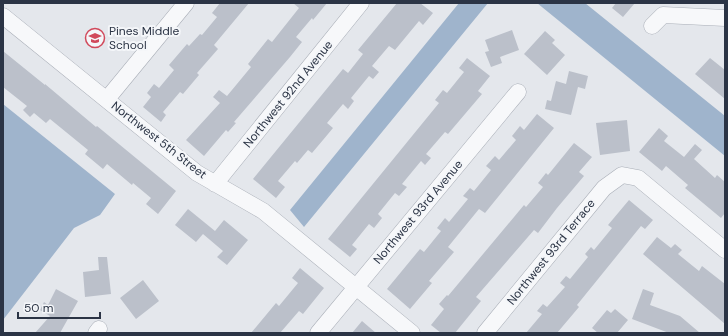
<svg xmlns="http://www.w3.org/2000/svg" width="728" height="336" font-family="'DM Sans',sans-serif">
<style>
.water{fill:#9fb4cc}
.building{fill:#bbc0ca}
.lines{fill:none;stroke-linecap:round;stroke-linejoin:round}
.minor-casing{stroke:#a9aeb7;stroke-width:17}
.minor{stroke:#f7f8fa;stroke-width:16}
.labels{text-anchor:middle;stroke-width:4;stroke-linejoin:round;paint-order:stroke}
.poi-label{font-size:12px;fill:#2b3445;stroke:#f4f6f9;text-anchor:start}
.street-label{font-size:12px;fill:#2b3445;stroke:#f4f6f9}
</style>
<rect width="100%" height="100%" fill="#e4e7ec"/>
<path class="water" d="M459,3H488L304,227L290,210Z
M537,3H585L725,116V156Z
M3,104L115,194L100,215L74,228L3,320Z"/>
<path class="building" d="M220,3H249L214,45L218,49L197,73L199,75L183,94L180,92L163,112L166,115L161,122L143,107L151,97L147,93L154,84L159,88L174,70L169,65L187,44L189,46L200,34L202,35L217,17L212,13Z
M293,3H327L313,20L312,18L296,37L302,42L290,57L234,122L236,123L228,132L226,130L204,156L186,140L220,103L213,97L219,90L227,96L251,67L248,64L268,39L272,42L299,8Z
M397,3H420L433,13L423,25L419,21L395,50L389,46L372,66L379,72L373,79L369,76L351,98L354,101L348,109L343,104L327,123L333,128L323,140L312,153L308,150L297,163L295,161L278,181L285,187L276,198L253,179L343,69L348,73L363,54L358,50Z
M616,3H635L623,17L612,8Z
M512,30L519,50L500,57L502,63L491,67L485,52L489,51L485,40Z
M545,31L555,40L552,43L565,55L547,75L524,54Z
M3,51L45,85V84L96,127L97,126L176,191L158,214L146,204L151,198L133,183L132,185L107,164L103,169L85,154L88,150L50,119L46,123L34,113L30,117L23,110L27,106L3,87Z
M467,58L490,76L478,91L482,94L448,134L445,132L426,154L431,158L425,165L421,161L402,184L407,187L399,196L395,193L378,214L382,218L374,228L369,224L352,245L357,249L350,257L328,239L439,103L435,100L443,90L447,93L464,72L459,68Z
M710,58L725,70V99L695,74Z
M569,71L588,76L585,89L578,87L571,115L545,109L547,100L551,101L556,81L566,84Z
M537,114L554,128L485,213L479,209L448,247L454,252L429,281L432,283L410,309L387,289L420,249L424,252L441,231L437,228L445,218L449,222L468,199L463,196L470,188L474,191L491,170L486,166L495,156L499,160L516,140L512,136L520,126L524,130Z
M627,120L630,151L600,155L596,123Z
M659,128L668,136L664,141L684,157L695,144L702,150L694,159L715,178L717,175L725,182V213L721,218L685,188L688,185L666,166L662,171L639,152Z
M574,143L592,157L579,172L584,176L557,208L538,233L534,230L476,297L481,301L455,333H441L431,325L444,309L439,304L447,295L448,296L524,205L526,207L543,187L538,183L546,173L548,175Z
M629,200L653,220L645,229L641,226L577,305L579,307L557,333H526L542,314L537,311L543,304L547,307L565,287L560,283L566,276L570,279L588,257L585,254L591,247L594,250L612,228L608,225Z
M188,209L215,231L224,220L248,240L227,265L217,257L223,251L203,234L196,242L175,225Z
M657,237L671,248L675,244L682,250L678,254L699,271L702,266L725,284V324L643,254Z
M98,257H107L111,294L85,297L83,272L99,270Z
M300,268L324,288L303,314L299,311L280,333H251L276,303L279,306L298,283L292,278Z
M143,280L159,301L136,319L120,298Z
M56,289L78,301L60,333H35L50,316L40,310L44,302L48,305Z
M643,289L654,293L650,305L680,316L700,333H669L632,319Z
M615,309L628,320L617,333H598L592,328L607,310L611,313Z
M362,321L376,333H352Z"/>
<g class="lines">
<defs>
<path id="minor" d="M3,16L197,173L263,211L412,333
M652,26L663,15L725,18
M107,99L186,3
M215,184L361,3
M96,333L99,329
M318,333L518,92
M485,333L604,188L622,175L638,178L725,250"/>
</defs>
<use href="#minor" class="minor-casing"/>
<use href="#minor" class="minor"/>
</g>
<defs>
<symbol id="school-ring" viewBox="-11 -11 22 22"><circle r="9.5" fill="#f4f6f9" stroke="#d1495b" stroke-width="1.5"/><path d="M0-5L7-2L0 1L-7-2ZM-4 1L0 2.5L4 1V4Q0 6-4 4Z" fill="#d1495b"/></symbol>
</defs>
<g fill-rule="evenodd">
<use href="#school-ring" x="84" y="27" width="22" height="22"/>
</g>
<g class="labels">
<g class="poi-label">
<text x="109" y="35">Pines Middle<tspan x="109" dy="14">School</tspan></text>
</g>
<g class="street-label">
<text transform="translate(288 94) rotate(-51)" y="4">Northwest 92nd Avenue</text>
<text transform="translate(159 140) rotate(38)" y="4">Northwest 5th Street</text>
<text transform="translate(418 212) rotate(-50)" y="4">Northwest 93rd Avenue</text>
<text transform="translate(551 252) rotate(-51)" y="4">Northwest 93rd Terrace</text>
</g>
</g>
<rect width="728" height="336" fill="none" stroke="#2b3445" stroke-width="8"/>
<path d="M18 312v6h82v-6" fill="none" stroke="#2b3445" stroke-width="2"/>
<text x="24" y="312" font-size="12" fill="#2b3445" stroke="#f4f6f9" stroke-width="3" paint-order="stroke">50 m</text>
</svg>
